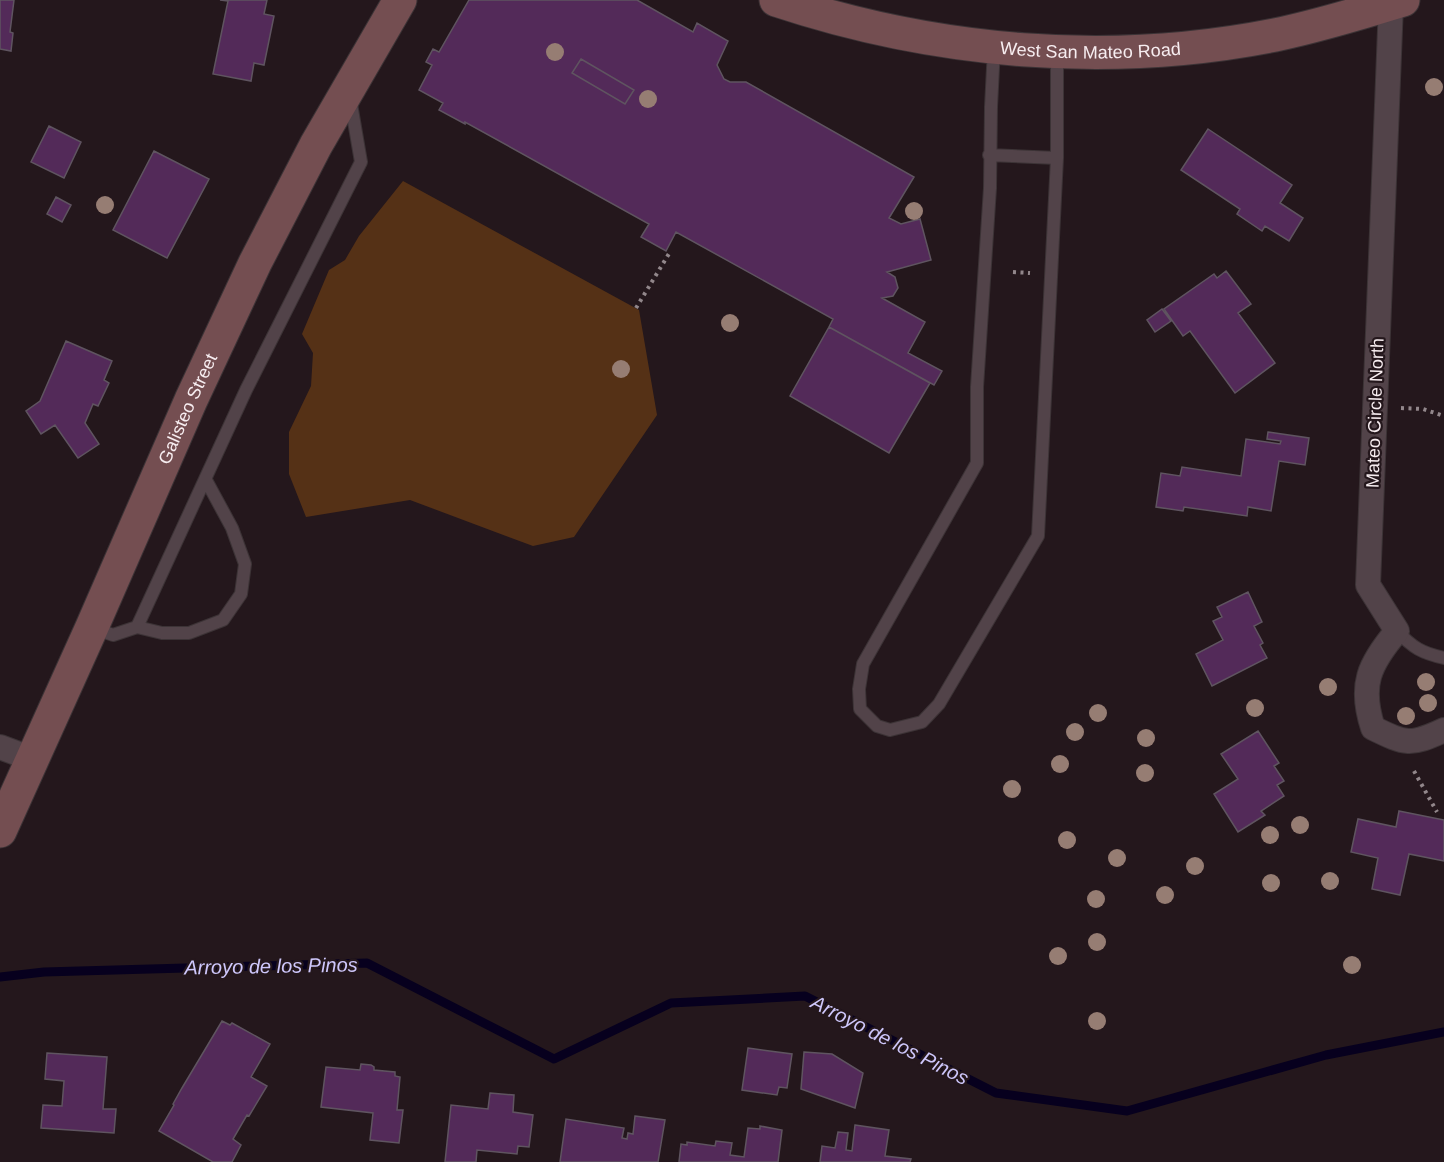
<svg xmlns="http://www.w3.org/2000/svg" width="1444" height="1162" font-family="Arial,sans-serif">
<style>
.green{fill:#553116}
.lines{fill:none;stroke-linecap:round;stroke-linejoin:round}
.stream{stroke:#07001e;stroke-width:9}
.building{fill:#532a59;stroke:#5f5460;stroke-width:1.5}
.lane-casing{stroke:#3c3336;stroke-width:14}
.street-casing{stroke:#3c3336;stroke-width:26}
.secondary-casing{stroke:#3c3336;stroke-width:35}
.path{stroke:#92878b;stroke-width:4;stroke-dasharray:3 4.5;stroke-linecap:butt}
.lane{stroke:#524349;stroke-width:12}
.street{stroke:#524349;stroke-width:24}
.secondary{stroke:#744e51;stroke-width:33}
.tree{fill:#967d73}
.labels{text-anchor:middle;stroke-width:4.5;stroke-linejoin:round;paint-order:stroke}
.street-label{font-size:18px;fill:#f7edf0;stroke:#24171c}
.water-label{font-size:20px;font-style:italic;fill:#cec7fb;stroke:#24171c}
</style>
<rect width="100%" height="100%" fill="#24171c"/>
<path class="green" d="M403,181L639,310L657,415L574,537L533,546L410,500L306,517L289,474V432L311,386L313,353L302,334L329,270L345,260L359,236Z"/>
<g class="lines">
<path class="stream" d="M0,977L44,972L367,963L554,1059L671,1003L805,996L996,1093L1127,1111L1326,1055L1444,1032"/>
</g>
<path class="building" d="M0,0H14L10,32L13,33L11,51L0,49Z
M220,0H267L264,14L274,16L264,65L254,63L251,81L213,74L228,1Z
M469,0H637L693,32L697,23L728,41L717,65L724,79L730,82H746L914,177L889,218L901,224L920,219L931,260L887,272L895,277L898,288L893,296L882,298L925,322L908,353L942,371L934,385L829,327L833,319L676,232L666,251L641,237L649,224L465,122V124L439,110L443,103L419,90L432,65L426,62L433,49L439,52Z
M581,59L634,90L625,104L572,73Z
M49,126L81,142L64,178L31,162Z
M1208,129L1292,185L1280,203L1303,218L1289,241L1265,226L1262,231L1237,214L1240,209L1181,170Z
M154,151L209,179L167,258L113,230Z
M56,197L71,205L62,222L47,214Z
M1226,271L1251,304L1238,313L1275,363L1235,393L1190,331L1183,336L1164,309L1214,274L1217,278Z
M1162,309L1171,321L1155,332L1147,320Z
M829,327L930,383L889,453L790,396Z
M66,341L112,361L104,380L109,383L98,406L93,404L85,423L99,444L78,458L55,425L41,434L26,411L40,401Z
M1268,432L1309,438L1305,465L1279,461L1271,511L1248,507L1247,516L1184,507L1183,511L1156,507L1161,473L1180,476L1182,467L1241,476L1246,439L1280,444L1281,441L1267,439Z
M1248,592L1262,622L1254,626L1263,643L1260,645L1267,658L1212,686L1196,654L1223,640L1213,621L1222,617L1217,607Z
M1258,731L1279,763L1274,766L1284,781L1277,785L1284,796L1261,811L1265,815L1238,832L1214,794L1238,779L1221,754Z
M1399,811L1444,820V861L1409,854L1400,895L1372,889L1378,858L1351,852L1358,819L1396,827Z
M222,1021L230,1025L232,1023L270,1044L251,1077L267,1086L249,1116L247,1115L233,1139L241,1145L232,1162H213L159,1131L174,1105L173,1104L182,1088Z
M748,1048L792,1054L787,1088L779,1087L777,1095L742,1090Z
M804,1052L832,1054L863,1073L855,1108L801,1089Z
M47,1053L107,1057L103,1109H116L114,1133L41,1128L43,1105L62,1106L64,1081L45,1079Z
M361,1064L371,1065L374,1067V1070L395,1072V1076L400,1077L397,1110H403L399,1143L370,1140L373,1113L321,1107L326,1067L360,1070Z
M490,1093L514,1095L513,1112L533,1115L529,1147L518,1146L517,1154L477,1150L476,1162H445L451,1105L488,1109Z
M635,1116L665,1120L658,1162H560L566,1119L624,1128L622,1138L627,1139L628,1133L633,1134Z
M855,1125L889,1130L885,1156L911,1159L910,1162H820L822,1146L835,1148L838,1132L848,1133L846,1150L852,1151Z
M760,1126L782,1130L778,1162H679L681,1144L687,1145V1142L715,1146L716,1141L732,1143L730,1155L744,1157L748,1128L760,1129Z"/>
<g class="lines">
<defs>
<path id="lane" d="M994,48L991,107L990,188L977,387V463L863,664L859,689L860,709L877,726L890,730L922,722L939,704L1038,536L1057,158V53
M989,155L1057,158
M137,627L162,633H189L223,620L241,594L245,564L232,528L206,480
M93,628L113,635L137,627L246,390L361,162L350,98
M1397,631C1413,648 1422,653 1444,658"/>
<path id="street" d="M1391,4L1368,585L1397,631C1369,664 1359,685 1373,728C1406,744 1410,746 1444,730
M0,747L32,759"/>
<g id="secondary">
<path id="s1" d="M776,0C936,53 1109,68 1275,35C1318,26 1361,13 1403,0"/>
<path id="s2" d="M0,831L92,627L191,400L255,263L316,145L400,0"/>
</g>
</defs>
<use href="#lane" class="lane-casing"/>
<use href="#street" class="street-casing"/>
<use href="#secondary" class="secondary-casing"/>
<path class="path" d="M1013,272L1030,273
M636,308L670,252
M1401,408L1423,409L1444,416
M1414,771L1437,812"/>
<use href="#lane" class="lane"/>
<use href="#street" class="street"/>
<use href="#secondary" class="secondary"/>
</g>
<g class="tree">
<circle cx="555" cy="52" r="9"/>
<circle cx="1434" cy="87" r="9"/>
<circle cx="648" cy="99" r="9"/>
<circle cx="105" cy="205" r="9"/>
<circle cx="914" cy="211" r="9"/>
<circle cx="730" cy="323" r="9"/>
<circle cx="621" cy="369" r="9"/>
<circle cx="1426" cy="682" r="9"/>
<circle cx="1328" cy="687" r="9"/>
<circle cx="1428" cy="703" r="9"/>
<circle cx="1255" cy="708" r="9"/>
<circle cx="1098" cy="713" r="9"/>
<circle cx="1406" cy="716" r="9"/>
<circle cx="1075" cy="732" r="9"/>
<circle cx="1146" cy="738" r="9"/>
<circle cx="1060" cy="764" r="9"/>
<circle cx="1145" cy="773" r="9"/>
<circle cx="1012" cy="789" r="9"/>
<circle cx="1300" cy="825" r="9"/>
<circle cx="1270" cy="835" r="9"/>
<circle cx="1067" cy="840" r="9"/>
<circle cx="1117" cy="858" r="9"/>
<circle cx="1195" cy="866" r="9"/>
<circle cx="1330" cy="881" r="9"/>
<circle cx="1271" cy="883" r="9"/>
<circle cx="1165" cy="895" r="9"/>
<circle cx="1096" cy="899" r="9"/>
<circle cx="1097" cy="942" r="9"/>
<circle cx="1058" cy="956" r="9"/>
<circle cx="1352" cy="965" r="9"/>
<circle cx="1097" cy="1021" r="9"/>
</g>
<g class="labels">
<g class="street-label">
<text dy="6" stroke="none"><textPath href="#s1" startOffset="320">West San Mateo Road</textPath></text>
<text dy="6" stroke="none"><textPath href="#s2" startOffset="462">Galisteo Street</textPath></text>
<text transform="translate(1375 413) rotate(-88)" y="6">Mateo Circle North</text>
</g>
<g class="water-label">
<text transform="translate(271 966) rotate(-1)" y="7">Arroyo de los Pinos</text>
<text transform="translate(890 1040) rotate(27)" y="7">Arroyo de los Pinos</text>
</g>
</g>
</svg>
